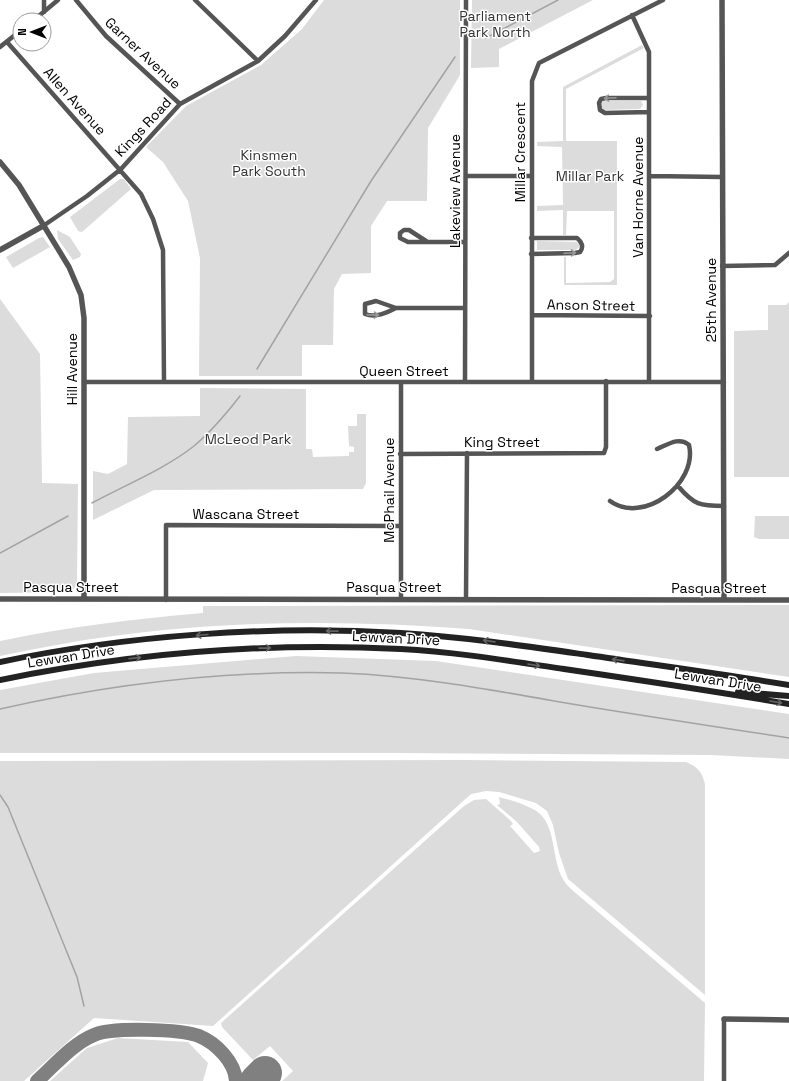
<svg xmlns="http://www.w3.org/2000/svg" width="789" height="1081" font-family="'Space Grotesk',sans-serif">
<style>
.green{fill:#dcdcdc}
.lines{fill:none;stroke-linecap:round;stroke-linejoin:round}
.stream{stroke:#a3a3a3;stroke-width:1.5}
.taxiway{stroke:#808080;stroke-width:14}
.runway{stroke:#808080;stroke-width:34}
.minor{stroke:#555;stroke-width:4.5}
.tertiary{stroke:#555;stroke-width:5.5}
.secondary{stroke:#222;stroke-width:6}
.oneway{stroke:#999}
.oneway2{stroke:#646464}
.labels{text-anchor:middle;stroke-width:3;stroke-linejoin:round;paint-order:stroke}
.park-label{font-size:14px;fill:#333;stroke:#fff}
.street-label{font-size:14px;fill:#000;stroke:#fff}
</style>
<rect width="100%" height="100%" fill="#fff"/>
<path class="green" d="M324,0H460V75L428,128L427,201H387L371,226V273L342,274L334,289L333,345H302V376H199L200,258L188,201L163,162L146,147L186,106L261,65L302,29Z
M472,0H593L499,49V67L471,68Z
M642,45L644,48L566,89V141H617V285H564V257H566V283L610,282L614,279V211H567L566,235H563V210L537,211V206L563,205L562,147L537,146V142L563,141V87Z
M603,101H641L643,105L640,109L602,110L600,104Z
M120,179H124L131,189L82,232L78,231L70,217Z
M57,230L70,237L81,254L80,257L73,260L58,239Z
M43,237L50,247L13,268L6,257L39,238Z
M537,241L577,242L580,246L576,250H537Z
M0,299L40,354L42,483L78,484L77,584L71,592L0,593Z
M789,302V477H734V331L768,330V305H786Z
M200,388L306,389V449H312L313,457L349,456V452H354V447L349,446L348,426H357V414H366V483L363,489L154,490L93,520V471L108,474L127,464L128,417L200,416Z
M755,516H789V539H759L754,537Z
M789,605V677L469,629C352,620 230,620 113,636C75,641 38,648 0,656V641C67,627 134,619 203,613V606Z
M296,656L436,661L789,714V759L711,755L398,753H0V690L94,673Z
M465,760L686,762C698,767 702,772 705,784V995L568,879L559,853L553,825L547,811L536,803L499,792L486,791L471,794L213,1026L94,1018L24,1081H0V761Z
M499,797C510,800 533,806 541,815C556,830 552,861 563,879C565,883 568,886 571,889L705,1003L704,1081H282L293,1071L270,1046L253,1060L222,1027L221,1023L464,806L474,800L486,799L511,821L513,824L510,826L534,853L540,851L539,847L517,822L497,805L500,804Z
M118,1038L188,1042L208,1063L203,1081H50L87,1048Z"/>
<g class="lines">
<path class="stream" d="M486,38L558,0
M257,369L371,181L455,57
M92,503C125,485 165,469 194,446C212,431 226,414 240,396
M0,553L68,516
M0,709C111,684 228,670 342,673C416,676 487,689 560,702C636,715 713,726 789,738
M0,795L8,807L77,977L84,1006"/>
<path class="taxiway" d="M37,1081C54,1066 72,1044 94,1035C111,1027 181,1029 199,1036C216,1043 235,1062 236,1081"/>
<path class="runway" d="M257,1081L265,1073"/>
<path class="minor" d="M76,0L106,36L180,104
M195,0L258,61
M44,12V0
M632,15L649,52V382
M34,20L58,0
M7,42L141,194L153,219L163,250L164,381
M0,47L20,31
M649,98H606L601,99L599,103L600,110L605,113L649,112
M466,176H531
M650,176L722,177
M43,226L87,196L121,169L180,104L258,61L285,36L316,0
M531,238H577C582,242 584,247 580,252L575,253L531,254
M426,241L409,230H404L400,233V238L408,242H465
M722,266L775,265L789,253
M396,308C386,313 376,318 365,314V304L376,301L396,308H465
M532,315L650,316
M465,381L466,0
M532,381V81L539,63L663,0
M84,382H724
M401,382V599
M400,454L604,453L606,447V381
M678,486C694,505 700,506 724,506
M610,501C643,525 698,484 689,445C679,436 667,445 657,449
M466,599L467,453
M166,600V525L400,526
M724,1019V1081"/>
<path class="tertiary" d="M722,0L724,600
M0,162L19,185L69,267L81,295L84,318V599
M0,250L43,226
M0,599L789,600
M724,1019L789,1020"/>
<path class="secondary" d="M0,662C128,635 270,625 401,633C464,637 525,646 588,655C655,665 722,674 789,685
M0,680C132,653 267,642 401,649C456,652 510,661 564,669C639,680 714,691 789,704
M738,692L789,696"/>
</g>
<defs><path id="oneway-shaft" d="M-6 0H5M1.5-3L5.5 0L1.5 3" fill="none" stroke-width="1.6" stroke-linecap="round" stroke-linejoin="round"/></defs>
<g class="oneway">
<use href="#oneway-shaft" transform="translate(610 98) rotate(177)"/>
<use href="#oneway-shaft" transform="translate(570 253) rotate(-3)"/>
<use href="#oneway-shaft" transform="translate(373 315) rotate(2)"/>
</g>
<g class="oneway2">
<use href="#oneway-shaft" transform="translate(332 631) rotate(-179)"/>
<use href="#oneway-shaft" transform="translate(202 635) rotate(175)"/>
<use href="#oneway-shaft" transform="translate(489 641) rotate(-172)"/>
<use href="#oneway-shaft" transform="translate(265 648) rotate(-1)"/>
<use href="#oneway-shaft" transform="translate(135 658) rotate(-7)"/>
<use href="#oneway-shaft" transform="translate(618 660) rotate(-172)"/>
<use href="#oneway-shaft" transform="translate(534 665) rotate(8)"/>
<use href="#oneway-shaft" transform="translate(776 702) rotate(10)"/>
</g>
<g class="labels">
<g class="park-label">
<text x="495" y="21">Parliament<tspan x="495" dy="16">Park North</tspan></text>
<text x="269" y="160">Kinsmen<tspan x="269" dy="16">Park South</tspan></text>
<text x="590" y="181">Millar Park</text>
<text x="248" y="444">McLeod Park</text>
</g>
<g class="street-label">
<text transform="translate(143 53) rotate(43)" y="5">Garner Avenue</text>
<text transform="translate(75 101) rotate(48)" y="5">Allen Avenue</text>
<text transform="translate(143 127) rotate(-47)" y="5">Kings Road</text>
<text transform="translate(520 152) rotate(-90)" y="5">Millar Crescent</text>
<text transform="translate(455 191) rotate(-90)" y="5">Lakeview Avenue</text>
<text transform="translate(638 197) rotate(-90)" y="5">Van Horne Avenue</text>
<text transform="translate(711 300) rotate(-90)" y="5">25th Avenue</text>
<text transform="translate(591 305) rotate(1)" y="5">Anson Street</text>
<text transform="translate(72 369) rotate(-90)" y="5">Hill Avenue</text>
<text x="404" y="376">Queen Street</text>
<text x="502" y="447">King Street</text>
<text transform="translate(389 490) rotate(-90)" y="5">McPhail Avenue</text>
<text x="246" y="519">Wascana Street</text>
<text x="71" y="592">Pasqua Street</text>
<text x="394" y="592">Pasqua Street</text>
<text x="719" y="593">Pasqua Street</text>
<text transform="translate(396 638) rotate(3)" y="5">Lewvan Drive</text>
<text transform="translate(71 656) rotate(-9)" y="5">Lewvan Drive</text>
<text transform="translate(718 680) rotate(9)" y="5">Lewvan Drive</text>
</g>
</g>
<g transform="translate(32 32) rotate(270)"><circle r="19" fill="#ffffff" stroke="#999999"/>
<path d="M0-3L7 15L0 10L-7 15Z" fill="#000000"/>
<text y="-6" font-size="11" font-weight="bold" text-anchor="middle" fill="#000000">N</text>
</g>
</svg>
